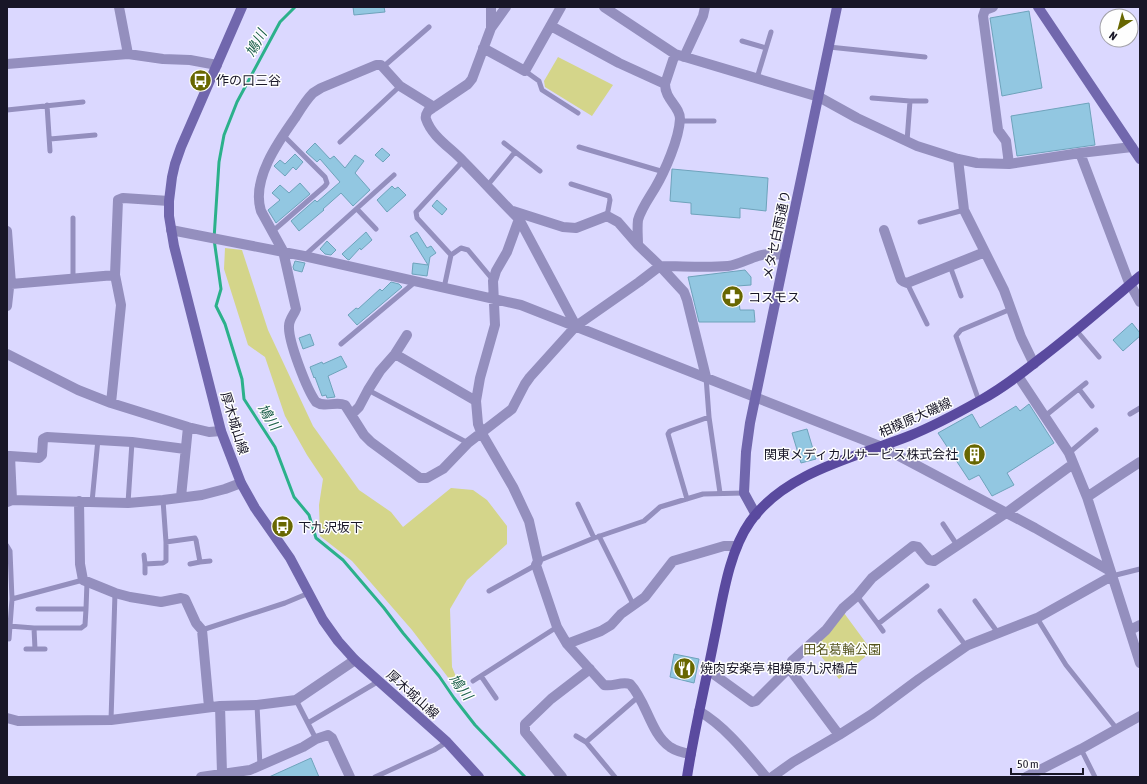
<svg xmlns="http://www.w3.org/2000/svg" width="1147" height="784" font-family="'Asap Condensed','Noto Sans JP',sans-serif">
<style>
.green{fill:#d4d58a}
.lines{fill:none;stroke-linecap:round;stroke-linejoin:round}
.stream{stroke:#2bb18b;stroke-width:3}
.building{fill:#92c7e1;stroke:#6ea3bb}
.lane{stroke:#948fbe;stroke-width:5}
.street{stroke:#948fbe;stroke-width:10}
.secondary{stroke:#7167ad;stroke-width:10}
.primary{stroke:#5a4a9f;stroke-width:10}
.labels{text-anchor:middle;stroke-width:3;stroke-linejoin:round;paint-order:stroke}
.poi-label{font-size:13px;fill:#181627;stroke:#fefefe;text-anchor:start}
.street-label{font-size:13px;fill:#181627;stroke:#fefefe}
.park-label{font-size:13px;fill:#55551f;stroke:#fefefe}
.water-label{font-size:14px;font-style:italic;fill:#1e604c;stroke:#fefefe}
</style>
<rect width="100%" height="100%" fill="#dbd8ff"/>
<path class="green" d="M558,57L613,85L592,116L545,87L544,81Z
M225,248L242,250L268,330L313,426L359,490L391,512L403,527L451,488L473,490L487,500L507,526V544L467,580L450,609L452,667L466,701L412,630L352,561L320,536L319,505L323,479L307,455L285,416L265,357L248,345L224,269Z
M844,613L872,651L839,679L813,646Z"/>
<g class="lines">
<path class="stream" d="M295,7L280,22L237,102L224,135L219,162L214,239L221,289L216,306L225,324L242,379L244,399L275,447L294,497L309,515L316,538L343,560L384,608L403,633L439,676L454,698L475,725L525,777"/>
</g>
<path class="building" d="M353,7H384L385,12L354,15Z
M1029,11L1042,88L1002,96L990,18Z
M1089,103L1095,145L1017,156L1011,116Z
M315,143L330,159L334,156L345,168L355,155L364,161L355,173L370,190L353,206L341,193L323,209L324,210L318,215L299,231L291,221L315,200L317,202L340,182L320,159L317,162L306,152Z
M382,148L390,155L383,162L375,155Z
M295,154L303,162L296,170L293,167L285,176L274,166L280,160L285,164Z
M672,169L768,178L766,211L740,208V218L691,214V203L670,201Z
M300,183L310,194L276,223L268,210L280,200L272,193L280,185L289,193Z
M392,186L395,189L398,187L406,195L387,212L377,200Z
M437,200L447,209L442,215L432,206Z
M366,232L372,240L361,250L360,248L349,260L347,259L342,254Z
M417,232L427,248L431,246L436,253L430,257L427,276L412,274L413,263L428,265L410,236Z
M327,241L336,250L331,255L325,254L320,249Z
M295,261L305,263L302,272L294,270L293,267Z
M745,270L751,277V285L737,286L740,310H754L755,322H699L688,277Z
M391,282L399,284L402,287L357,325L348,315L356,308L358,309L380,289L382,291Z
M1132,323L1140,333V336L1123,351L1113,340Z
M310,334L314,345L303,349L299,338Z
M341,356L347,367L328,376L335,397L327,398L326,395L322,396L315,377L314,378L310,367L322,362L323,364Z
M1029,404L1054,443L1007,473L1014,485L992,496L979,475L969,480L938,433L972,414L980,428L1016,406L1020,411Z
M807,429L816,459L801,463L792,433Z
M674,654L699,659L694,683L670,677Z
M311,758L319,777H269Z"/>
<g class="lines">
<path class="lane" d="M742,41L766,48
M829,47L925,57
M383,67L429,27
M525,71L539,81L542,90L578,113
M757,78L771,32
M872,98L910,101L907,141
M910,101H926
M47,105L50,151
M7,110L83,102
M680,121H714
M50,139L95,135
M340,142L400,86
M504,143L540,171
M579,147L664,172
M571,184L609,196L610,200L607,216
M487,186L515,152
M357,209L376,229
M73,218V279
M920,222L964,210
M273,231L325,186L327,183L325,177L283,135
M451,255L417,218L416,212L463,161
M304,256L394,175
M950,266L961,296
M907,283L927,324
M444,288L451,255L461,248L468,250L493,280
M1076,330L1099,357
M341,344L415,282
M706,377L709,417L720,493
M1079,389L1092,406
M368,390L468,443
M979,401L956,336L961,330L1011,309
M1130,414L1140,408
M1045,416L1086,383
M1069,453L1096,430
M687,499L668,434L670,431L709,417
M92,502L98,439
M128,503L132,442
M578,504L594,538
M943,524L957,545
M599,536L633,604
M166,542L195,538L196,540L200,562L210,561
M7,546L10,551L12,599L9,639
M144,555L145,564
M538,561L594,538L644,521L660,507L703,494L744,493
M190,564L200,562
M145,573V564L163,563L166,561V542L163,500
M1112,576L1140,569
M489,591L536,565
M857,596L878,624L927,586
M12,599L83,580
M975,601L998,633
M38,609H86L87,582
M940,611L966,646
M1037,618L1066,665L1117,729
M878,624L883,631
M9,626L34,628H81L85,625L86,609
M34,628L35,649
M202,630L285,603L309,593
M26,649H45
M481,676L496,698
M473,681L557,627
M296,700L316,739
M257,705L260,766
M111,720L115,593
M308,723L379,681
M576,736L586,742L615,777
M586,742L638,697
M1081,749L1095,777
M375,777L434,750L447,742"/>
<path class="street" d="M119,7L128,54
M491,7V28L472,79L468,84L428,111C426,114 425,116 426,119C432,137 451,148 463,161C482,180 500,200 519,219L507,252L496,271L493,281L495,325L480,378L476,401L478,424L481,432L513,487L529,521L538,561L536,565L557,627L567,644L604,685C613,687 621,681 630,684C647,702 650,733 670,747C676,751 684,753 691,754
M604,7L675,54L819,97L857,118L917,146L958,159L977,163L1009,164L1080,153L1132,147
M993,7L985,10L983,16L998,130L1006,141L1009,164
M551,26L619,63L665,84
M491,28L506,7
M483,48L525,71L561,7
M675,54L665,84C665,100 680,106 680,119C679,139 665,171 655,188C649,198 641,209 638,220C637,228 638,237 638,245L660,266C683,266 705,268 728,266C738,265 748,259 758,256C767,253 776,254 785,255
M684,57L703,16L705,7
M7,64L128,54L163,59L190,60L217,65
M434,107L400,86L381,65H376L321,88L313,93C306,100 300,110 295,118C278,142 251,180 261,211L283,251L296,309C294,315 289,319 289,326C288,341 307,390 316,402C325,408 336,401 345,405L364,435L371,442L420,478H427L443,469L468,443L512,409L525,384L530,377L576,326L639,282L660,266L684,292L687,300L706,377
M1080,153L1128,280L1140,302
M958,159L964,210L1004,290L1021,337L1034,364
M513,211L563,227L576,228L607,216L618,222L638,245
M519,219L576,326
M171,230L304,256L521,305L882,447L1035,528L1110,571
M884,230L900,277C901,281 903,282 907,283L985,252
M7,231L11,284L9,288L7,306
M11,284L115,275L118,200L123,198L169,201
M7,354L78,390L111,403L188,427L209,432L221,431
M395,354L476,401
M1018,376L1069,453L1087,497L1140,663
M111,403L121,305L115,275
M352,414L359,407L368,390L380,371L395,354L407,335
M7,456H10L12,500
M10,456L39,458L42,455L43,439L47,437L132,442L185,449
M181,497L188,427
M1087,497L1123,473L1140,462
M79,501L80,564L83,580L115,593L130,597L161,602L181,598L185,599L196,623L202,630L209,707
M7,502L12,500L128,503L163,500L202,495L225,489L241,483
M1130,630L1140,625
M567,644L601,631L611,625L621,614L645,597L673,561L724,546H737
M789,668L839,735
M708,670L752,702L756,701L789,668L792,661L826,630L843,608L857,596L872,578L913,546L918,547L929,560L934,561L1006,513L1073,464
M220,706L222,773
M699,711C726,727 746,753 766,777
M7,718L18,721L111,720L220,706L257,705L296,700L355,660
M201,777L250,770L303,747L316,739L328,735L332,738L350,777
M562,777L525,732V724L551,699L590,669
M772,777L793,762L839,735L872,714L919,679L968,645L1037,618L1112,576
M1026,777L1081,749L1140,716"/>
<path class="secondary" d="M242,7L181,147L175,164L172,177L169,201V216L174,246L221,431L241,483L255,508L290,558L323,620L338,641L355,660L447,742L479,777
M1038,7L1140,159
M756,515L744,493L746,452L750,423L837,7"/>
<path class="primary" d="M687,777C694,731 705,686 714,640C722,603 728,553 750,522C785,472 856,457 909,436C934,426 958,413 981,400C1003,388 1022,373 1041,358C1075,332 1107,304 1140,276"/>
</g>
<defs>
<symbol id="bus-disc" viewBox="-11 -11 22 22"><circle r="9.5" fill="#686701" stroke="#fefefe"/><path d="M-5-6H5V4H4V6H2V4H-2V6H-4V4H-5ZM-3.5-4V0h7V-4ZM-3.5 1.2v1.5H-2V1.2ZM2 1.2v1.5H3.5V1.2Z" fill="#fff"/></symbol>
<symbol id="pharmacy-disc" viewBox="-11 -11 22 22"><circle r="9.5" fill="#686701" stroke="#fefefe"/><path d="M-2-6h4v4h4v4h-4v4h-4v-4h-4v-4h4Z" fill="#fff"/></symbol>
<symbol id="building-disc" viewBox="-11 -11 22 22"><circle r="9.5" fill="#686701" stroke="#fefefe"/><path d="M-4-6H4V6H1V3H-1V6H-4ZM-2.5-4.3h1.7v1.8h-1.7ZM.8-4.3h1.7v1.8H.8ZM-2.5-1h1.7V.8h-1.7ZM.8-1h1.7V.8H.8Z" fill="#fff"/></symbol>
<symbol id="restaurant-disc" viewBox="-11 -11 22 22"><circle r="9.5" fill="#686701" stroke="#fefefe"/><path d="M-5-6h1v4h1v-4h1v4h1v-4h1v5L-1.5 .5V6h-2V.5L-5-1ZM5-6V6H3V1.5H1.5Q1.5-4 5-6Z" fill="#fff"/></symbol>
</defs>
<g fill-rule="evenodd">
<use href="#bus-disc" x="188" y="68" width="25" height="25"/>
<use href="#pharmacy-disc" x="720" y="284" width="25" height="25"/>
<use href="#building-disc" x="962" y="442" width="25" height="25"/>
<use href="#bus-disc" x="270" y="514" width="25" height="25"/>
<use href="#restaurant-disc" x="672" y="656" width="25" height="25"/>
</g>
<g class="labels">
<g class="poi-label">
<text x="216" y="85">作の口三谷</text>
<text x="748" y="302">コスモス</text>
<text x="958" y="459" text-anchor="end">関東メディカルサービス株式会社</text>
<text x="298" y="532">下九沢坂下</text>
<text x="700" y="673">焼肉安楽亭 相模原九沢橋店</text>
</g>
<g class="street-label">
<text transform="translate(776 235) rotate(-78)" y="5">メタセ白雨通り</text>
<text transform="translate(915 417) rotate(-24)" y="5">相模原大磯線</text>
<text transform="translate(235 423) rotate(73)" y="5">厚木城山線</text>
<text transform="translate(413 694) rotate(42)" y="5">厚木城山線</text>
</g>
<g class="park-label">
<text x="842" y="654">田名葛輪公園</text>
</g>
<g class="water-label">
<text transform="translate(256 43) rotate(-61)" y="5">鳩川</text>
<text transform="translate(269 417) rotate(57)" y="5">鳩川</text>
<text transform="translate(461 687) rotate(53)" y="5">鳩川</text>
</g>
</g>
<rect width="1147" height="784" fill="none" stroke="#181627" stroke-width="16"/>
<g transform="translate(1119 28) rotate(216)"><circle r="19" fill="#fefefe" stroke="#a2a1a8"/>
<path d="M0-3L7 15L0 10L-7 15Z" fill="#686701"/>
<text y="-6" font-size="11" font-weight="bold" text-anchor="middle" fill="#181627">N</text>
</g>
<path d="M1011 768v6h72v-6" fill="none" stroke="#181627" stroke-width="2"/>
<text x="1017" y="768" font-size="12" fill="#181627" stroke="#fefefe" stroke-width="3" paint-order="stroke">50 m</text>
</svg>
